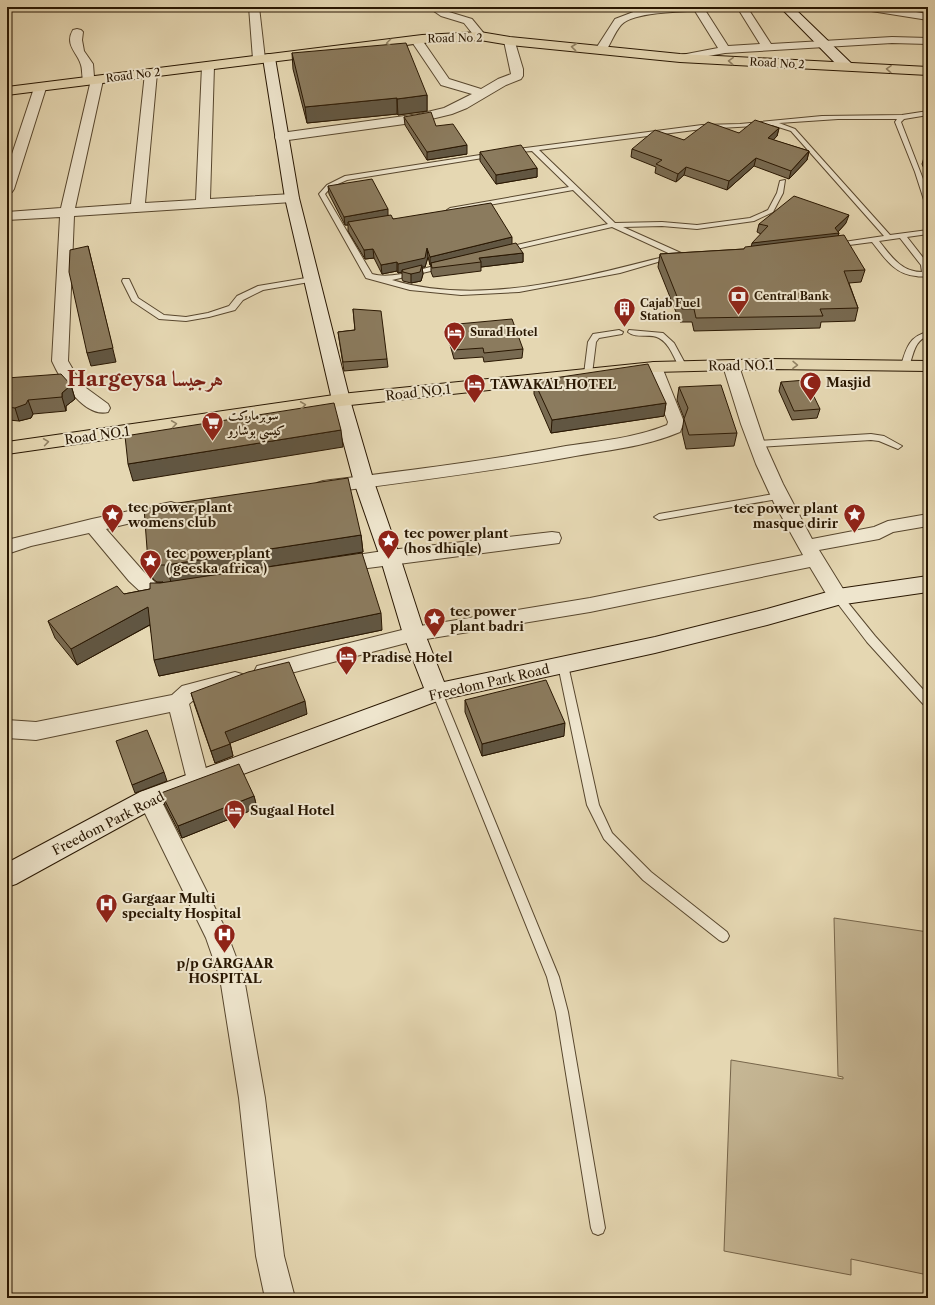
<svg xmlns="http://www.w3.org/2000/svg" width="935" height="1305" font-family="'Libre Caslon Text',Amiri,serif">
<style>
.green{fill:#c5b694;stroke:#77664b}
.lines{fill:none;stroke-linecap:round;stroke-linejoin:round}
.lane-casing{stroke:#58472e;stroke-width:2}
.street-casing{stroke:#58472e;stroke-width:2}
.secondary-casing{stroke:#291702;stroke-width:2}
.primary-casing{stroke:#291702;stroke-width:2}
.highway-casing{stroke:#291702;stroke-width:2}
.lane{fill:#eee5cd;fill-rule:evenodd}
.street{fill:#eee5cd;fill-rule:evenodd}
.secondary{fill:#eee5cd;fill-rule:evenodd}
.primary{fill:#e5d7b2;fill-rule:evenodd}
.highway{fill:#e5d7b2;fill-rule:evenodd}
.wall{fill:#786a51;stroke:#291702}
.shaded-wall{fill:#615642;stroke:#291702}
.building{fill:#8b7b5e;stroke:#291702}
.oneway{stroke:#908163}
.labels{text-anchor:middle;stroke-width:4;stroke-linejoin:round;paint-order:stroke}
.far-street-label{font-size:11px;fill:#291702;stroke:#eee5cd}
.far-poi-label{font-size:11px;font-weight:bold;fill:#291702;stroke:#eee5cd;text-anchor:start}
.street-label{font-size:13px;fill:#291702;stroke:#eee5cd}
.poi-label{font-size:13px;font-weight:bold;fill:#291702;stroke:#eee5cd;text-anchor:start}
.town-label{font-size:21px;font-weight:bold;fill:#7a1f14;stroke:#eee5cd}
</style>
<rect width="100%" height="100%" fill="#e5d7b2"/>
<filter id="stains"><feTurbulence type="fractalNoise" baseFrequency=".005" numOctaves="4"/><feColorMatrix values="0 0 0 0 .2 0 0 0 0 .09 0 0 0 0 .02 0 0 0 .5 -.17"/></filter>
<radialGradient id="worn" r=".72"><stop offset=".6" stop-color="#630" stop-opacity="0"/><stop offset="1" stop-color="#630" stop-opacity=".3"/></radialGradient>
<path class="green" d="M834,918L928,932V1275L851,1259V1275L724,1251L731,1060L843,1079V1077L838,1076Z"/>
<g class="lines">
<defs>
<path id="lane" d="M928,111V115L904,119L901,122L928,192V205L925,203L915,172L895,122L897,119H838L779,123L795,129L890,235L928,230V234L907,237L928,264V274C925,277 921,277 916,276C895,275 884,257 872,242L834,247L833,245L837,243L884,236L791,131L772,125L702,129L539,150L615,223L662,222L697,225L750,218L768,210L777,193L780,181L785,180L783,193L773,212L754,221L697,229L662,226L623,227L681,253H693V257H677L612,227L504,252V248L608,224L573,190L450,212L447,210L450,208L569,187L532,151L508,153V151L510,150L702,125L740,124L822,116L902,115ZM900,238L921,265L922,272C901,272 891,256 879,241Z
M493,153L496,155L495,156L347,180L331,187L325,194L372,274C393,280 424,268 445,263L449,265L448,267L392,280C481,307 584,277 671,255L675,257L620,273L519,292L461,295L410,290L366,278L319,194L327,185L345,176Z
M312,277H315V281L263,290L243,300L235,310L209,317L186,321L159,319L132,301L122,281L123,279H129L138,298L164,315L186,317L208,313L229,306L237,296L258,286Z
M619,330L623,332L622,334L599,338L596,342L592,374L591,376H585L584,374L588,342L593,334Z
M629,330L663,333L674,343L687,367L686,369H680C674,358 670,344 659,338C650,333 636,339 628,332Z
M928,332V336C913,341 914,356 908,368H902L901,366C906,349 909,336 928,332Z
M871,434L884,436L902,446L898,449L879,441L871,440L756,447L752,444L756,441Z
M780,493L784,496L783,498L659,520L654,517L659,514Z
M838,593L841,594L875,636L928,695V706L924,705L867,642L835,600L833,597Z
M563,661L567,662L568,665L599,805L612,833L651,872L727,932L729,936L727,940L723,942L719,940L643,880L604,839L587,805L558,665L559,662Z
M437,688L441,689L442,692L559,977L568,1012L605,1228L603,1233L598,1235L593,1233L591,1228L556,1012L547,977L432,692L433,689Z"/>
<path id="street" d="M249,7H259L265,59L263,61H255L253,59Z
M428,7H441L449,12L472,19L486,36L484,38H476L464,23L441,16Z
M664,7H710L705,10L728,46L760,44L737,7H747L771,44L892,37L928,38V44L892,43L725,53L680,61L676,60L674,58L676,56L718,48L695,11C677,12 633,12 621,25C614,33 611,44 605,52H597L595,50L615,19L636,11Z
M860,7H886L928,14V20L865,10Z
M77,29L81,30L83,32L82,40L84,51L93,64L94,77H101L103,80L75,208L131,204L145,73L147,70H155L157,73L145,203L196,200L202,66L204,64H212L214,66L210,199L292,194L297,195L299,198L297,201L292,202L74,216L68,361L82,385L108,404L110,408L108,412C84,418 60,379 52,361L60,217L7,220V212L61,208L90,84H85C81,78 83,71 81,65C78,53 64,45 73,30Z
M416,36L420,37L449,79L481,89L498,79L511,74L504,41L506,39H514L523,69V76L521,79L506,85L467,108L452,114L419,122L281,141L276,140L275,137L276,134L281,133L419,114L444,108L472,94L441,85L410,39L412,37Z
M40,84L44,85L46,88L14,189L12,192L7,193V169L34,88L36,85Z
M731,361L737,363L739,366L765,444L783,484L812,539L874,527L888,521L928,514V526L893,532L879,539L819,550L848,597L845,602L838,604L831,602L810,567L590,612L414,641L264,680L257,678L254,672L257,666L414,627L590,598L803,555L774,503L756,464L741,424L723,366L725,363Z
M654,362L660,364L662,367L684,422L680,432C645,447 607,450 570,457C488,472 406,482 323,493L317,491L314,487L317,483L323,481C404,471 486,461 566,446C600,441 635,438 667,425L668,422L646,367L648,364Z
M171,502L177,504L180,508L177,512L106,529L143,571L156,583H177L184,585L187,590L184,595L177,597H151L144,595L129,581L89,533L31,546L7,554V540L92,519Z
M552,532L559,533L561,538L559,543L337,572L330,570L328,565L330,560L337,558L390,550Z
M235,672L242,674L245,680L242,686L196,698L189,704L209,780L206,786L198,789L190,786L187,780L170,712L36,740L7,738V720L36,722L172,695L182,686Z
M149,790L157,792L225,928L244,978L265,1098L284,1256L295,1298H265L256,1256L239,1098L220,978L206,938L138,799L141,792Z"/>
<path id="secondary" d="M780,7H793L852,64L853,67L852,70H842Z
M269,54L274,55L275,58L299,198L350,400L374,482L400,557L425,634L444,682L655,637L767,609L838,589L928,576V592L838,605L767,625L655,653L440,700L158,806L16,884L7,887V863L140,792L424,688L403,634L380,557L354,482L332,400L285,198L263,58L264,55Z"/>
<path id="primary" d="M480,32L510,37L680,54L928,67V75L680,62L510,45L480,40L422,43L7,95V87L422,35Z"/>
<path id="highway" d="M770,359L928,361V371L770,369L654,372L341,406L7,454V442L341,394L654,362Z"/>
</defs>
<use href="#lane" class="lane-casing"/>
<use href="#street" class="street-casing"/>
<use href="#secondary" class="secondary-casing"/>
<use href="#primary" class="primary-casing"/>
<use href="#highway" class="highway-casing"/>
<use href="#lane" class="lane"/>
<use href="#street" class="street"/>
<use href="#secondary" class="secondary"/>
<use href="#primary" class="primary"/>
<use href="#highway" class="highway"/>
</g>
<path class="wall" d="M480,7H496L481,8Z
M292,53L427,95V111L398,115L397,114L307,123L293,69Z
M404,117L436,126L467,154L427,160L405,125Z
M779,128L777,136L773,140L809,151L807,160L789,179L754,166L727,190L684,175L676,182L655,173L656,167L631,157L632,149L684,140Z
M927,148H928V178L922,164Z
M480,152L537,168V177L496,184L480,161Z
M328,186L388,215L393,219L512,244L523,253V262L481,267V271L433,277L431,272V265H430L428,257L425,267H422L423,274L421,281L411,283L403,281L402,279V272L398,273L397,271L382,274L374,258L365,259L348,231V225H345L329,194Z
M846,223L838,232L839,233L838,236L865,270L861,282L849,283L858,308L855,321L821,322L820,328L694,331L692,322H680L658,267L660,254L744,249L751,247L761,234L757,232L759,224Z
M353,309L387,359L388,367L344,371L338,332L355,330Z
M447,325L523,349L522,358L484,362L483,357L454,359L447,334Z
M7,378L71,385L75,399L66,406V411L33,414L31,418L19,421L9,420L7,417Z
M534,381L666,403L664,416L551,433L534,394Z
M781,382L820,409L817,418L792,420L779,391Z
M679,387L737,433L734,446L686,449L682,432L684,418L677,400Z
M361,535L363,552L274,566L382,630L159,676L150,625L77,665L55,638L48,621L124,594L150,589L160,583L163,582H157L153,579L148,562Z
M191,693L307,714L230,743L233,756L215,763L195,706Z
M465,700L564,736L482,756L465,712Z
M161,793L254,796L257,808L182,838L165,805Z"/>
<path class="shaded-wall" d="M427,95V111L398,115L397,99Z
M397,98V114L307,123L305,107Z
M779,128L777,136L767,147L768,138Z
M467,145V154L427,160V152Z
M809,151L807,160L789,179L791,171Z
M756,158L754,166L727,190L729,181Z
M686,167L684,175L676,182L678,174Z
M537,168V177L496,184V175Z
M388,209V218L348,222V225H345L344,217Z
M849,215L846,223L837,233H839L836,241L750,252L752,243L835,228Z
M512,237V246L431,263V265H430V257Z
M88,246L116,362L91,366L87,353Z
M427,248L428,257L425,267H422L423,274L421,281L411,283V274L402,270V272L398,273V264Z
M373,249L374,258L365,259L364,250Z
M523,253V262L481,267V262L479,258Z
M397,262V271L382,274L381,265Z
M71,385L75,399L66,406V411L62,397V393Z
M28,400L33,414L31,418L19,421L15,408Z
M666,403L664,416L551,433L552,420Z
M341,430L343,447L133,481L128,464Z
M7,460L9,464L7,489Z
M361,535L363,552L171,582L166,565Z
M148,607L153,623L77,665L71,649Z
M381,613L382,630L159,676L154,660Z
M305,701L307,714L228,744L225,732Z
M565,723L564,736L482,756V744Z
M230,744L233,756L215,763L211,751Z
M164,772L167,781L135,793L132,785Z
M254,796L257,808L182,838L178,826Z"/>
<path class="building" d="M406,43L427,95L397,99V98L305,107L292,53Z
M431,112L436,126L453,124L467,145L427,152L404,117Z
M755,120L779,128L768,138L809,151L791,171L756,158L729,181L686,167L678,174L656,164L662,160L632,149L655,130L684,140L708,122L739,133Z
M521,145L537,168L496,175L480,152Z
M372,179L388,209L344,217L328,186Z
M794,196L849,215L835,228L839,233L752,243L768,226L759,224Z
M491,203L512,237L430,257L427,248L425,258L398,264L397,262L381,265L373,249L364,250L348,222L391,215L393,219Z
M844,235L865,270L844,271L858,308L820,309L823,316L696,318L694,309H682L660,254L744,249L745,247Z
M516,243L523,253L479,258L481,262L432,268L431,263Z
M88,246L113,348L87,353L69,272L70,250Z
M422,265L420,272L411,274L403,272L402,270Z
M353,309L381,311L387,359L343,362L338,332L355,330Z
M512,319L523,349L484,353L483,348L454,350L447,325Z
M648,364L666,403L552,420L534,381Z
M61,374L71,385L62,393V397L28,400L26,404L15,408L7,407V378Z
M806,380L820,409L794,411L781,382Z
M721,385L737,433L689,435L684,419L688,408L679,387Z
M334,403L341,430L128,464L125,436Z
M348,478L361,535L166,565H153L148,562L144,508Z
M362,553L381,613L154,660L148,607L71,649L48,621L117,586L124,594L150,589V583H160Z
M289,662L305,701L225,732L230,744L211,751L191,693L248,672Z
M546,680L565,723L482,744L465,700Z
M147,730L164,772L132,785L116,741Z
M239,764L254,796L178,826L161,793Z"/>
<defs><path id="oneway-chevron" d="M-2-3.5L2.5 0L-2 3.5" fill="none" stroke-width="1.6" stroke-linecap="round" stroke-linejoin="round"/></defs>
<g class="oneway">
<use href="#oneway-chevron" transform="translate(389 43) rotate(173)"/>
<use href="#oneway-chevron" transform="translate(574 47) rotate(-174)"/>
<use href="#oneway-chevron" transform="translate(731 61) rotate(-177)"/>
<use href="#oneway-chevron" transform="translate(889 69) rotate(-177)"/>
<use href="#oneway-chevron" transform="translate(795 365) rotate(1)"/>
<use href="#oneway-chevron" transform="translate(303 405) rotate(-8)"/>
<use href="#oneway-chevron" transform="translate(174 424) rotate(-8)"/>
<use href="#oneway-chevron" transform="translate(46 442) rotate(-8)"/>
</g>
<defs>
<symbol id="bank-pin" viewBox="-11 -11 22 30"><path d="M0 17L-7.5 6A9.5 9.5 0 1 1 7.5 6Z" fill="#8f2418" stroke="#eee5cd"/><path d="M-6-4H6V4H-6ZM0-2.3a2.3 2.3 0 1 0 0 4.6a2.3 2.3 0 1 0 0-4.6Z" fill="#fff"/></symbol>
<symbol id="building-pin" viewBox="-11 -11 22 30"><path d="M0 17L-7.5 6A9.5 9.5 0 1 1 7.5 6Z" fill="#8f2418" stroke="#eee5cd"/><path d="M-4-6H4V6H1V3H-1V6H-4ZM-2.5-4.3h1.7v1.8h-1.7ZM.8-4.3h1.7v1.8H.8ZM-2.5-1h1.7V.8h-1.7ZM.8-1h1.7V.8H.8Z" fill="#fff"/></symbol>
<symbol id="hotel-pin" viewBox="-11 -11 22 30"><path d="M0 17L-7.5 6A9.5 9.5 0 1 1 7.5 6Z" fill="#8f2418" stroke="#eee5cd"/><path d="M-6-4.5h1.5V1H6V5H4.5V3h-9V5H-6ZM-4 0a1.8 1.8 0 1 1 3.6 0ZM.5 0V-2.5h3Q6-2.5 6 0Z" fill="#fff"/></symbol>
<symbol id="mosque-pin" viewBox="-11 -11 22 30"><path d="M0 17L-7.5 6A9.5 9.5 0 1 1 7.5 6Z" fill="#8f2418" stroke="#eee5cd"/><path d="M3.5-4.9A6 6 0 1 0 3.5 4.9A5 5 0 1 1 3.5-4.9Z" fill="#fff"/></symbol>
<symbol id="supermarket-pin" viewBox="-11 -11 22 30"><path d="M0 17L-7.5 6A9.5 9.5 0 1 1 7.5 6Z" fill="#8f2418" stroke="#eee5cd"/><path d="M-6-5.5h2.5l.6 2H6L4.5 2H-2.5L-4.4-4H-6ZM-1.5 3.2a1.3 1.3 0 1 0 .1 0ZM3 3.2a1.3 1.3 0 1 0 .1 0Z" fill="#fff"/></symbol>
<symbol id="sight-pin" viewBox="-11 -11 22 30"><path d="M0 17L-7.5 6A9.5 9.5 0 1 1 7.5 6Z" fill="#8f2418" stroke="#eee5cd"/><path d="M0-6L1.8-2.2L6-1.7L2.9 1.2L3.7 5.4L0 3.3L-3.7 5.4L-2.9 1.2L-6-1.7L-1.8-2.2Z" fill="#fff"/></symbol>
<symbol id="hospital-pin" viewBox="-11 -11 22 30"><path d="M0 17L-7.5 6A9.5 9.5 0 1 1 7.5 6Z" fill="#8f2418" stroke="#eee5cd"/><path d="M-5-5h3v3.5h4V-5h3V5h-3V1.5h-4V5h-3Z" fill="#fff"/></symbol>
</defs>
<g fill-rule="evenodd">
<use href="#bank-pin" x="726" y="284" width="25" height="34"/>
<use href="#building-pin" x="612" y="296" width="25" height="34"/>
<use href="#hotel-pin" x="442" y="320" width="25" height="34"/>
<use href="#mosque-pin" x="798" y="370" width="25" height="34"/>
<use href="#hotel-pin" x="462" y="372" width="25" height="34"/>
<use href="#supermarket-pin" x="200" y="410" width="25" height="34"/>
<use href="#sight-pin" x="100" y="502" width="25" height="34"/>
<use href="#sight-pin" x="842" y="502" width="25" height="34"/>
<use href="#sight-pin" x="376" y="528" width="25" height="34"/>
<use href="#sight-pin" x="138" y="548" width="25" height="34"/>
<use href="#sight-pin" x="422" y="606" width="25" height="34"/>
<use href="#hotel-pin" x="334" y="644" width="25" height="34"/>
<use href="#hotel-pin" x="222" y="798" width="25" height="34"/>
<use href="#hospital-pin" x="94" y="892" width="25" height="34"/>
<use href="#hospital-pin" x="212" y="922" width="25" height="34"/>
</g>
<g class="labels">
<g class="far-street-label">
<text transform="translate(455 38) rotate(-1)" y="4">Road No 2</text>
<text transform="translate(777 63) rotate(3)" y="4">Road No 2</text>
<text transform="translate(133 75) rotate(-7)" y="4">Road No 2</text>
</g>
<g class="far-poi-label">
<text x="754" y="300">Central Bank</text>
<text x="640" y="307">Cajab Fuel<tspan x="640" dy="13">Station</tspan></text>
<text x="470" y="336">Surad Hotel</text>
</g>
<g class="street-label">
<text transform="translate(741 365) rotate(-1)" y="5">Road NO.1</text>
<text transform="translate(418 392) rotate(-6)" y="5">Road NO.1</text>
<text transform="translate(97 435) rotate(-8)" y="5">Road NO.1</text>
<text transform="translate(489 682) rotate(-13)" y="5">Freedom Park Road</text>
<text transform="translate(108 823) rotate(-27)" y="5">Freedom Park Road</text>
</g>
<g class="poi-label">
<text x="826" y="387">Masjid</text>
<text x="490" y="389">TAWAKAL HOTEL</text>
<text x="228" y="420">سوبرماركت<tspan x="228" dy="15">كيسي بوشارو</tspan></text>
<text x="128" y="512">tec power plant<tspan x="128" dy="15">womens club</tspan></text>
<text x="838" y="513" text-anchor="end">tec power plant<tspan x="838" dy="15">masque dirir</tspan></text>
<text x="404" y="538">tec power plant<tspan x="404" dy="15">(hos dhiqle)</tspan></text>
<text x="166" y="558">tec power plant<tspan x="166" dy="15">( geeska africa )</tspan></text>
<text x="450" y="616">tec power<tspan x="450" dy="15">plant badri</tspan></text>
<text x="362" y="662">Pradise Hotel</text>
<text x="250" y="815">Sugaal Hotel</text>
<text x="122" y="903">Gargaar Multi<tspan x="122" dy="15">specialty Hospital</tspan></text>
<text x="225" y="968" text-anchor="middle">p/p GARGAAR<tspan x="225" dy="15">HOSPITAL</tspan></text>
</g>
<g class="town-label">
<text x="145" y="386">Hargeysa هرجيسا</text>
</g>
</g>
<rect width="935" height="1305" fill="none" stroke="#e5d7b2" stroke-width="24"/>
<rect x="8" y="8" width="919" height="1289" fill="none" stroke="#291702" stroke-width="2"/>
<rect x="12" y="12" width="911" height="1281" fill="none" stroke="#291702"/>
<rect width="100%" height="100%" filter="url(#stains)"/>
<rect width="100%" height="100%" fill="url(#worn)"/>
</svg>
